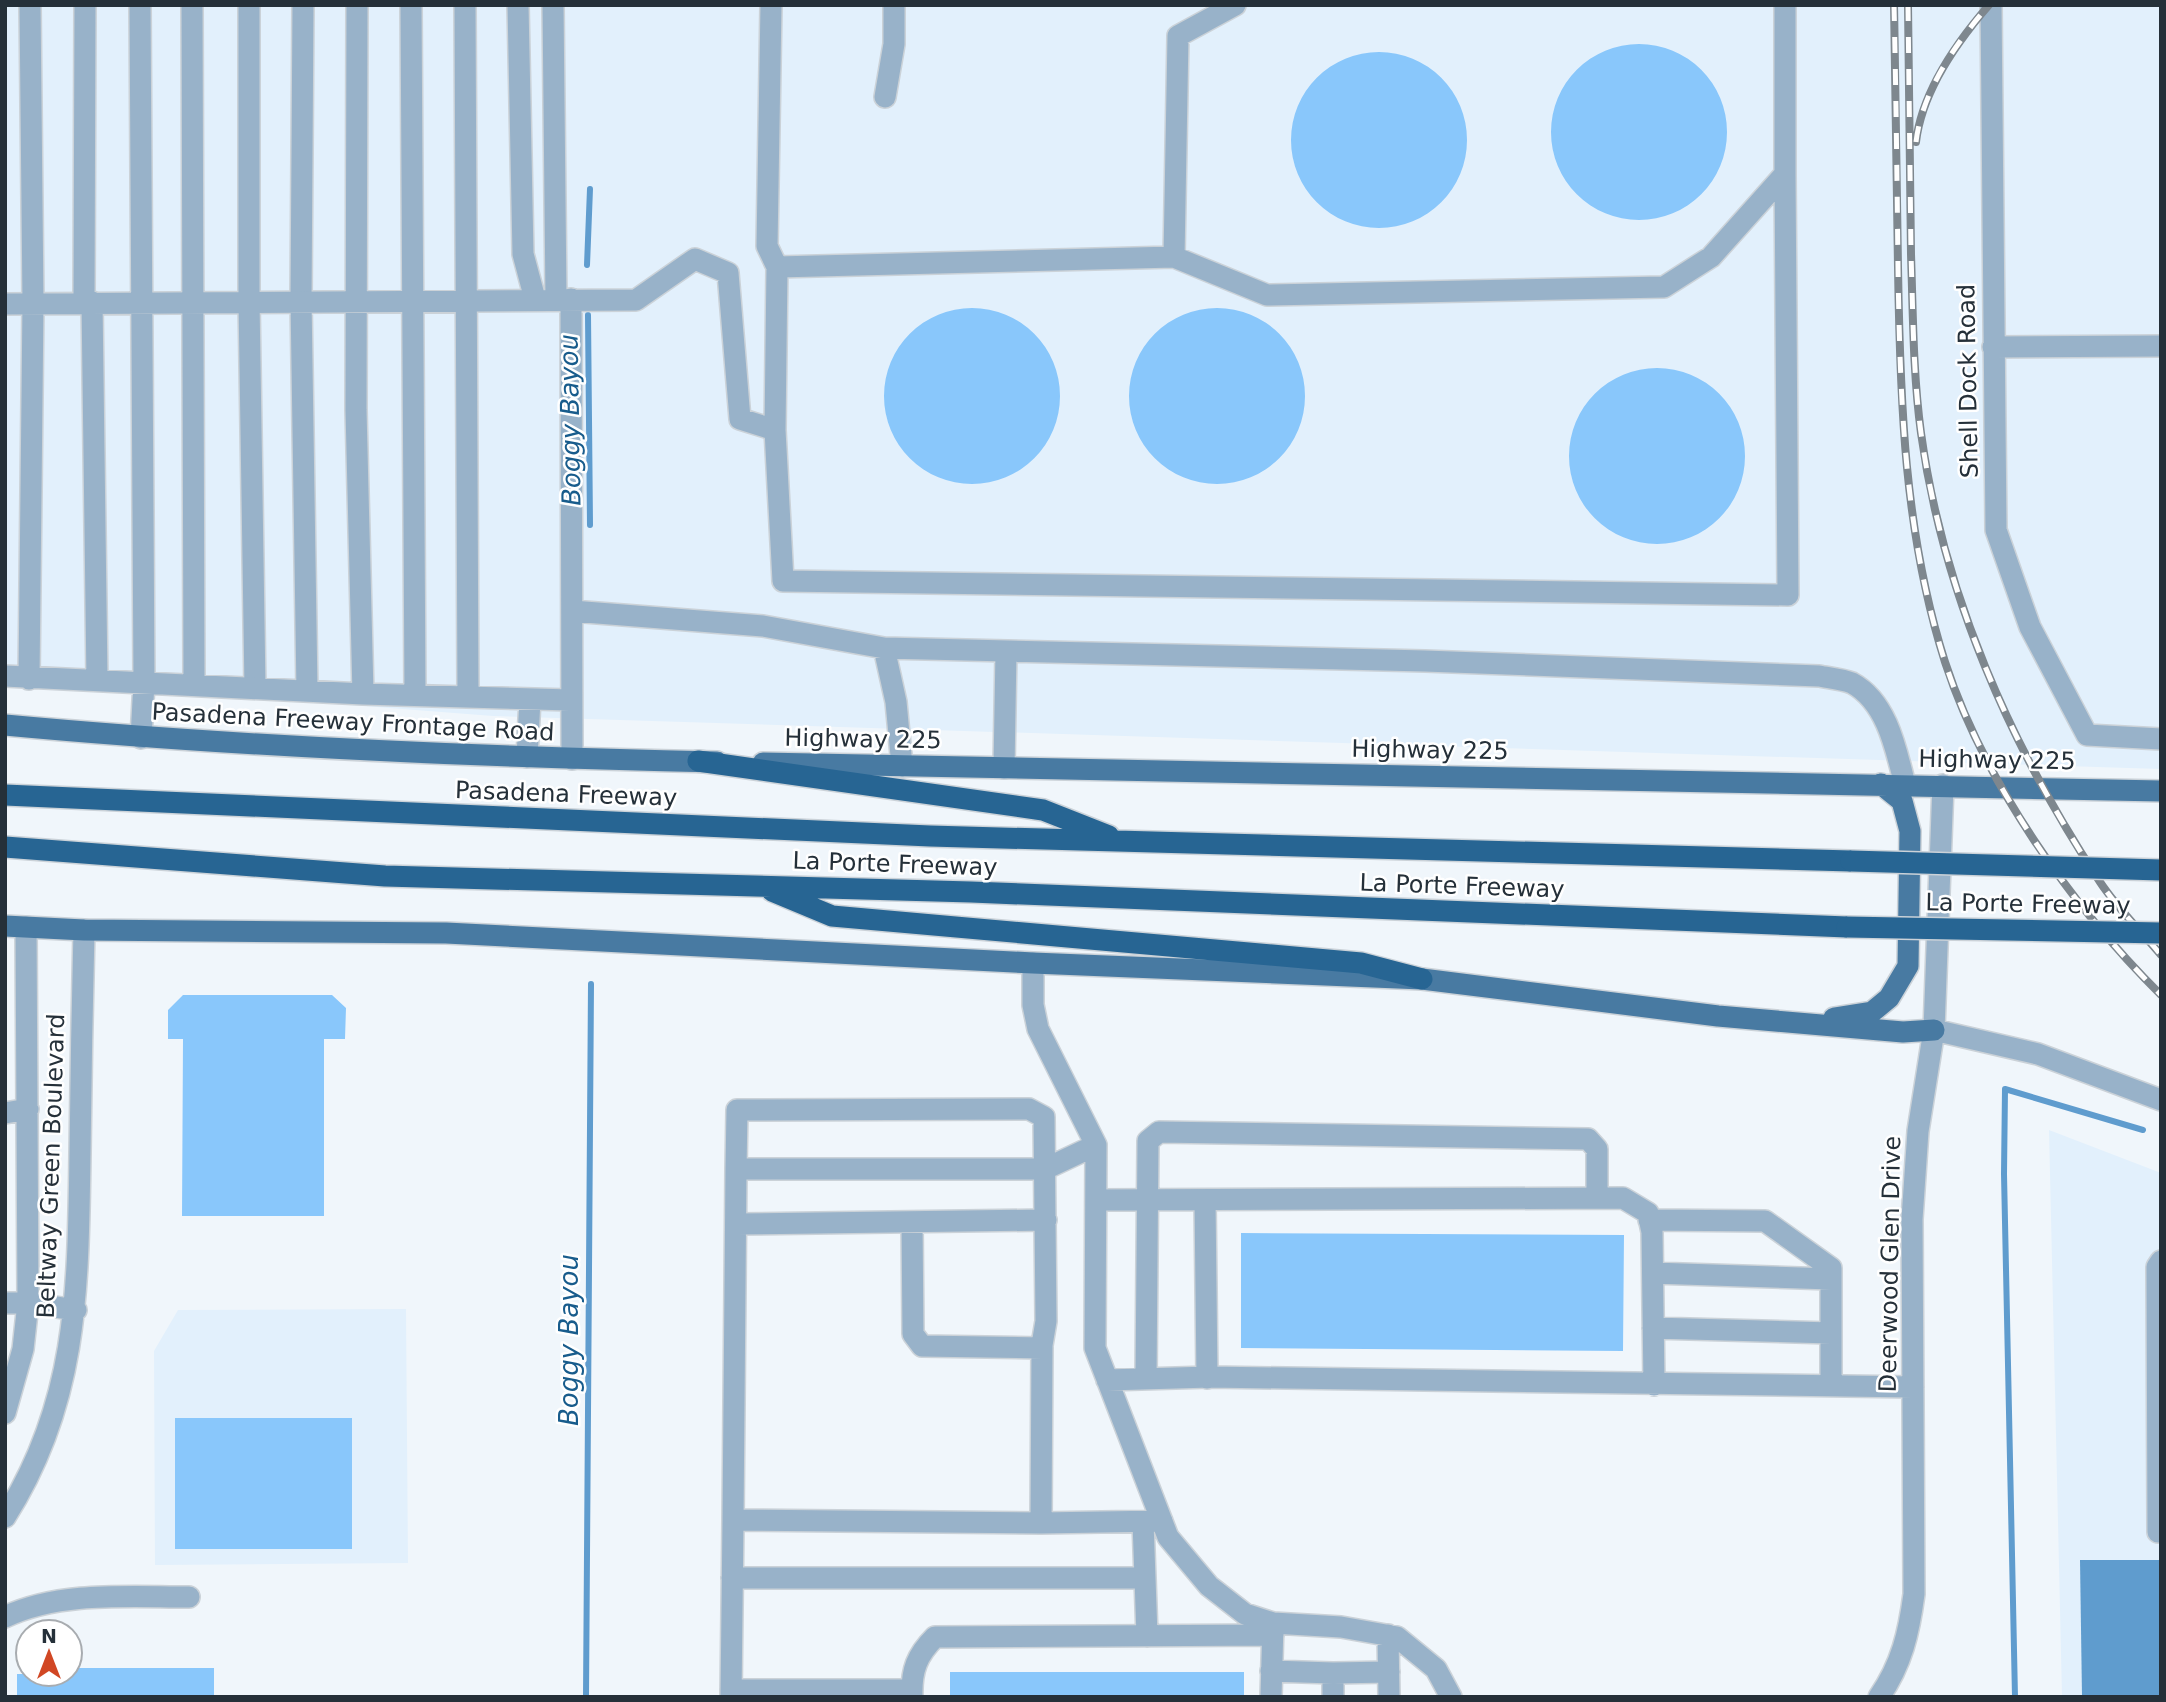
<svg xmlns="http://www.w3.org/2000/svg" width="2166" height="1702" font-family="'DejaVu Sans',sans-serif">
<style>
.built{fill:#e2f0fc}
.water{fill:#5f9cce}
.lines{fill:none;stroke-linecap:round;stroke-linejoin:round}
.stream{stroke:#5f9cce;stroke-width:6}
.building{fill:#89c7fb}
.minor-casing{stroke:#cbd2d8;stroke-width:24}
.major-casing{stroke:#cbd2d8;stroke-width:24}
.highway-casing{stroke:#cbd2d8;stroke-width:24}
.minor{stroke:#98b2c9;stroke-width:21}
.major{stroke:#487aa2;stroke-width:21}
.highway{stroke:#276593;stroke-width:21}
.rail-casing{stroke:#7e878e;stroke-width:8}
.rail{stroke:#fff;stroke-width:5;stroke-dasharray:16;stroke-linecap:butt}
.highway-bridge-casing{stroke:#cbd2d8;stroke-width:24;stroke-linecap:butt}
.highway-bridge{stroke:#276593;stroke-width:21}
.labels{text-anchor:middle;stroke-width:5;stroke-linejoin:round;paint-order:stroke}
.street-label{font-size:24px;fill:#253039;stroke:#fff}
.water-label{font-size:26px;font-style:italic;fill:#185c8c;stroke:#fff}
</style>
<rect width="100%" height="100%" fill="#f0f6fb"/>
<path class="built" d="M5,5H2161V769L493,716L5,678Z
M2049,1130L2161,1173V1697H2062Z
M406,1309L408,1563L155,1565L154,1351L178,1310Z"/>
<path class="water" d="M2080,1560H2161V1697H2082Z"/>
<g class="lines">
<path class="stream" d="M587,265L590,189
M588,315L590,525
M586,1697L591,984
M2015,1697L2004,1174L2005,1089L2143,1130"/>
</g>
<path class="building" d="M1551 132a88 88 0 1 1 176 0a88 88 0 1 1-176 0Z
M1291 140a88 88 0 1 1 176 0a88 88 0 1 1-176 0Z
M884 396a88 88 0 1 1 176 0a88 88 0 1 1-176 0Z
M1129 396a88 88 0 1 1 176 0a88 88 0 1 1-176 0Z
M1569 456a88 88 0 1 1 176 0a88 88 0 1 1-176 0Z
M183,995H332L346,1008L345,1039H324V1216H182L183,1039H168V1010Z
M1241,1233L1624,1235L1623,1351L1241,1348Z
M175,1418H352V1549H175Z
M70,1668H214V1697H17V1674H70Z
M950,1672H1244V1697H950Z"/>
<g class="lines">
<defs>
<path id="minor" d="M140,5L144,682L141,738
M192,5L194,684
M249,5V301L255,688
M303,5L301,300L307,691
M357,5L356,410L363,694
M411,5L415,695
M465,5L468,697
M518,5L523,254L535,299
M553,5L556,299
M771,5L767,246L777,267
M1991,5L1996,530L2030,627L2087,735L2161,739
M885,97L894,44V5
M1785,174L1788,595L783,581L775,430L777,267L1174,257L1267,295L1664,287L1711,257L1785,174V5
M1174,257L1178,36L1235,5
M571,299L572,759
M84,302L85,5
M92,302L97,680
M5,304L636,300L695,259L728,273L740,419L775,430
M1993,347L2161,346
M572,611L763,626L884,648L896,702L902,766
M884,648L1425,661L1819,676C1829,678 1842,679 1852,683C1887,702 1896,749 1905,785
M5,676L363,694L570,700
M29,679L33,303L30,5
M527,757L530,699
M1004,768L1006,651
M1033,963V1005L1038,1029L1096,1145L1095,1348L1168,1537L1209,1586L1245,1614L1273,1623L1341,1627L1397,1637L1436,1669L1451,1697
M1934,1030L2038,1054L2161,1100
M5,1113L28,1109
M1096,1145L1045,1169H736L737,1110L1029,1109L1044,1117L1046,1321L1042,1345L1041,1523L1162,1521
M736,1169L733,1520L1041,1523
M1096,1200L1623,1198L1648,1213L1652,1232L1654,1385
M1205,1200L1207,1378
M1649,1220L1765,1221L1831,1268V1385
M912,1222L913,1334L922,1346L1042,1348
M736,1224L1046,1220
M1653,1273L1831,1279
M5,1303H28L76,1310
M1653,1328L1831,1333
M1146,1379L1148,1141L1159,1132L1588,1139L1597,1149V1198
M1107,1380L1210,1377L1913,1387
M5,1413L23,1349L28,1303L26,927
M5,1517C79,1401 78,1286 80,1153C81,1079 82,1004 84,930
M1143,1522L1145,1578
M2158,1532L2157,1267L2161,1261
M732,1578H1145L1147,1636
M5,1617C60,1591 129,1597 189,1597
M1388,1635L1389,1697
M1271,1671L1333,1673
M731,1690H912
M731,1697L733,1520
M912,1697C911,1670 917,1655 935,1637L1273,1635
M1271,1697L1273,1623
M1333,1697V1673L1389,1672
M1879,1697C1902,1664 1909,1632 1914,1594L1912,1219L1918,1131L1934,1030L1943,785"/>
<path id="major" d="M5,725C242,747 480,757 717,762
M763,763L2161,791
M5,926L84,930L446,933L1033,963L1422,979L1718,1016L1903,1032L1934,1030
M1834,1018L1872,1012L1889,998L1908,966L1910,831L1902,801L1881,784"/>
<path id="highway" d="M698,761L1043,810L1109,836
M5,795L930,836L1851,861
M5,847L385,876L971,892L1847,927
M772,891L832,916L1361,963L1422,979"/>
</defs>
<use href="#minor" class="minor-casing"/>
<use href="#major" class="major-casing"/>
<use href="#highway" class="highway-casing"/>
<use href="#minor" class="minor"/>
<use href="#major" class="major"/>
<use href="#highway" class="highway"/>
<defs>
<path id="rail" d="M1894,5C1896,92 1897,179 1898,267C1900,400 1904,533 1945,662C1984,782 2072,907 2161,995
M1908,5C1909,88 1910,171 1911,254C1913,314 1913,374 1921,433C1943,594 2011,747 2100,882C2117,908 2141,931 2161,955
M1916,142C1922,91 1956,43 1989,5"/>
</defs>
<use href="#rail" class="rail-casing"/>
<use href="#rail" class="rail"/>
<defs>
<path id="highway-bridge" d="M1851,861L2161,870
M1847,927L2161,933"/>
</defs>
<use href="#highway-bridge" class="highway-bridge-casing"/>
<use href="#highway-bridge" class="highway-bridge"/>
</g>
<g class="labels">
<g class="street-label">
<text transform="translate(1968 381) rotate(-91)" y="8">Shell Dock Road</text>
<text transform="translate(353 722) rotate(3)" y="8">Pasadena Freeway Frontage Road</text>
<text transform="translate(863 739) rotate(1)" y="8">Highway 225</text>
<text transform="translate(1430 750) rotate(1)" y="8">Highway 225</text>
<text transform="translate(1997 760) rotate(1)" y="8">Highway 225</text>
<text transform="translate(566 794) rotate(2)" y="8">Pasadena Freeway</text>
<text transform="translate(895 864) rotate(2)" y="8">La Porte Freeway</text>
<text transform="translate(1462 886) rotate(2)" y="8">La Porte Freeway</text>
<text transform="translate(2028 904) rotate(1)" y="8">La Porte Freeway</text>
<text transform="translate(51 1166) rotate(-88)" y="8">Beltway Green Boulevard</text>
<text transform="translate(1890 1264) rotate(-89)" y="8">Deerwood Glen Drive</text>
</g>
<g class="water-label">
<text transform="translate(570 420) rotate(-91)" y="9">Boggy Bayou</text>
<text transform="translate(569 1340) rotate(-90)" y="9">Boggy Bayou</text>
</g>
</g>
<rect width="2166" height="1702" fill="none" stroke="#253039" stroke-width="14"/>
<g transform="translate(49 1653)"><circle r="33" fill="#ffffff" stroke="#a8acb0" stroke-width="2"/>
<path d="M0-5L12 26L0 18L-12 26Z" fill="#d14724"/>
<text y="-10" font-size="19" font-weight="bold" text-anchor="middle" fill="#253039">N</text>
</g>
</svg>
